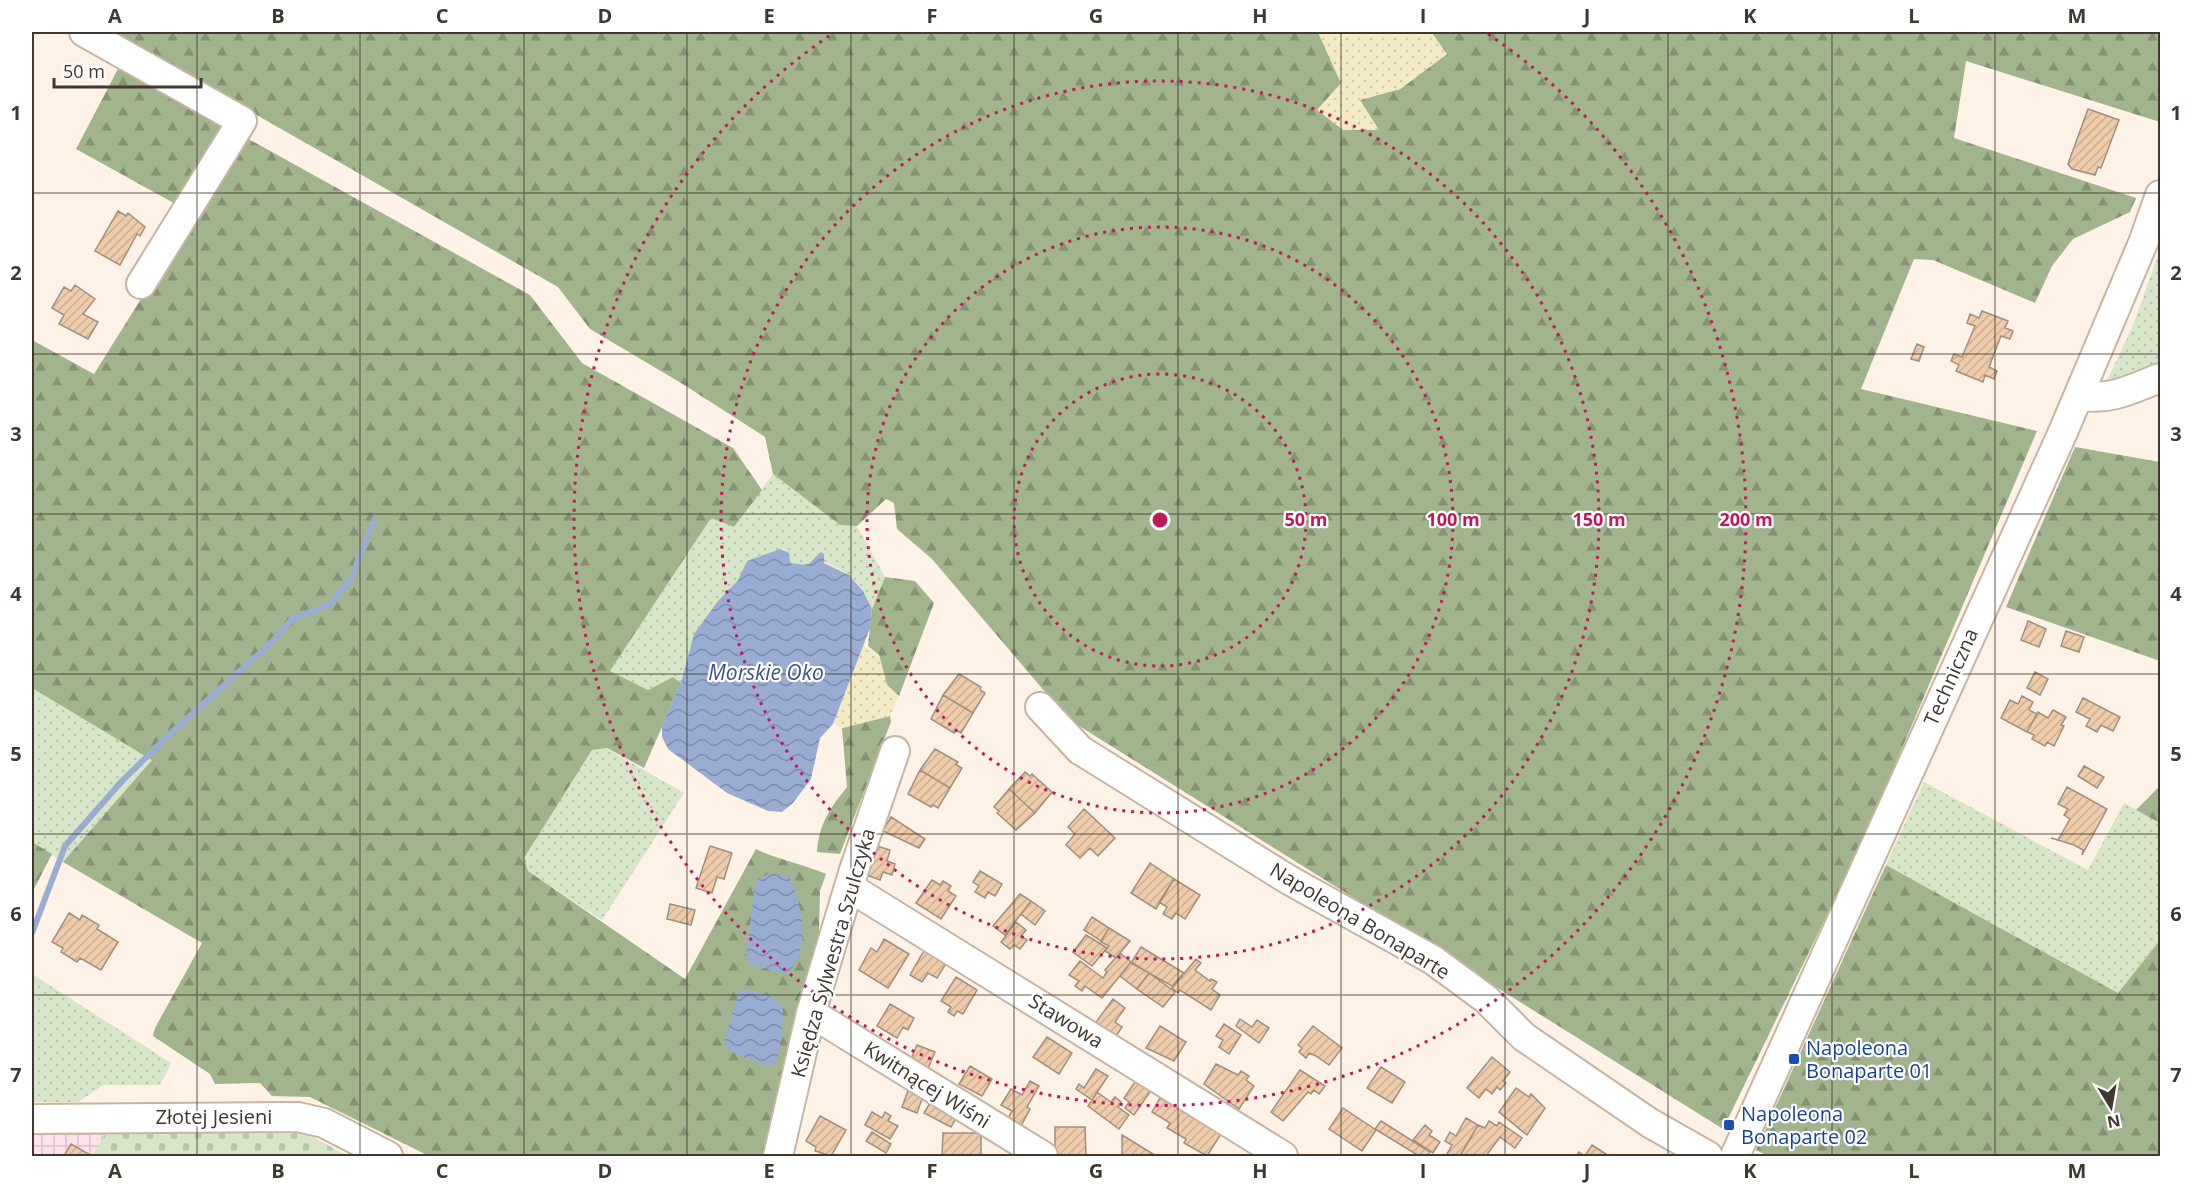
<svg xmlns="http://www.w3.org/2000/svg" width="2192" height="1188" font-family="'Open Sans',sans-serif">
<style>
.industrial{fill:url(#industrial-grid)}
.grass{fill:url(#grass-dots)}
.forest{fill:url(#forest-firs)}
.sand{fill:url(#sand-dots)}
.cemetery{fill:url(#cemetery-stones)}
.water{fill:url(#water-waves)}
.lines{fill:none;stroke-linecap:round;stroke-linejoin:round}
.stream{stroke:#99acd2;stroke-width:6}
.building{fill:url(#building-hatch);stroke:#a18e7c;stroke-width:1.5}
.minor-casing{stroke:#c7b4a1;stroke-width:32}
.minor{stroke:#fff;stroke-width:28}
.grid{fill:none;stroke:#403830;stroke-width:1.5;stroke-opacity:0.55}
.ring{fill:none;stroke:#c2185b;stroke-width:3;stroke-dasharray:3 6}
.transit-dot{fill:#1a4fb4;stroke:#fff;stroke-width:2}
.labels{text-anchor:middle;stroke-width:4.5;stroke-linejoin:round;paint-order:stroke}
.street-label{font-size:20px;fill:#403830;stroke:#fff}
.transit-label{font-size:20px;fill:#164399;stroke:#fff;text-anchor:start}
.water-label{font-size:21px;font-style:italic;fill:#3b5487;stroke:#fff}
.centre{fill:#c2185b;stroke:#fff;stroke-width:3}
.ring-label{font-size:18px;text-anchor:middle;font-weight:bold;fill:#c2185b;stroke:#fff;stroke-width:4.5;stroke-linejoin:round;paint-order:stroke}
.neatline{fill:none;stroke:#403830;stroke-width:2}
.grid-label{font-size:20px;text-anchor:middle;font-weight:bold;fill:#403830}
</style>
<defs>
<pattern id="industrial-grid" width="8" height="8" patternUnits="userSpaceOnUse" patternTransform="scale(1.5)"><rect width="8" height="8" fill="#fce2ea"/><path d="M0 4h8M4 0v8" fill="none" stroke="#d9c3c9"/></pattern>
<pattern id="grass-dots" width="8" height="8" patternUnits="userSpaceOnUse" patternTransform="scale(1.5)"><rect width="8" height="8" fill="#d7e6c8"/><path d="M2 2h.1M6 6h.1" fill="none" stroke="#bac6ac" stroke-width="1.8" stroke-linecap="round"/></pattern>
<pattern id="forest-firs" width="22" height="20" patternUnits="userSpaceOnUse" patternTransform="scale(1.5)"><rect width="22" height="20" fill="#a1b48d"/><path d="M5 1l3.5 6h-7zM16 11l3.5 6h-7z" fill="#859374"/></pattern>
<pattern id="sand-dots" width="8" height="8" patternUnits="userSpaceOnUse" patternTransform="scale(1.5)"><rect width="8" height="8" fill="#f4eac5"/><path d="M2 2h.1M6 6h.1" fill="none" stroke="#d2c9aa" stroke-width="1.8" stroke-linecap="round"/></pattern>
<pattern id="cemetery-stones" width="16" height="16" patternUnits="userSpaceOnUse" patternTransform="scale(1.5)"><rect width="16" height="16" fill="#d7e6c8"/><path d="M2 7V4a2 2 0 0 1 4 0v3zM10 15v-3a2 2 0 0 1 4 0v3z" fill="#bac6ac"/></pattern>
<pattern id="water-waves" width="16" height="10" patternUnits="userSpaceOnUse" patternTransform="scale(1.5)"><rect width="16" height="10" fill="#99acd2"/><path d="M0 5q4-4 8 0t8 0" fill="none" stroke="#7e8dab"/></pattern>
<pattern id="building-hatch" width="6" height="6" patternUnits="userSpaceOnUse" patternTransform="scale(1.5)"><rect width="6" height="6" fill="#eeccab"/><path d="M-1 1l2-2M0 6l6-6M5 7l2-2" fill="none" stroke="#cdb093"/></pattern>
</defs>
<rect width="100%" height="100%" fill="#fef1e5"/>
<path class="industrial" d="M32,1133H106L92,1156H32Z"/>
<path class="grass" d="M2160,250V367L2115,386L2107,380L2132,328Z
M773,474L840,525L857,526L885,577L872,609C866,597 861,585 850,576C839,567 826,566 817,555L814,562L807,565L790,563L784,549H780L747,561L738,580L718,601L686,666L681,683L673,677L648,690L610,671L711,518L734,527Z
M32,688L153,760L63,862L32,842Z
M606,748L684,793L602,920L528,871L524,858L592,750Z
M1924,782L2088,870L2124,803L2160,823V940L2118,993L1886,865Z
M32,974L171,1063L160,1085H103L78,1102H32Z"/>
<path class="forest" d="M111,32H1318L1341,83L1378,129L1359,100L1400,89L1447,54L1431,32H2160V122L1966,61L1954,138L2136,198L2130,212L2073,239L2052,266L2035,303L1933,260L1914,259L1861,389L2037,431L1860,847L1723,1129L1068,719L932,559L897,529L894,503L886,499L857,526L840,525L773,474L765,437L681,383L590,329L558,287Z
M119,67L228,128L179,206L76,149Z
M243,136L530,295L582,363L733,448L762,490L734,527L711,518L610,671L648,690L673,677L681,683L644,768L607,748L592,750L524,858L528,871L685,979L756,849C778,860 803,864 826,874L820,891L819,933L763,1156H429L310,1097L272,1096L260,1083L215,1084L210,1074L153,1036L155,1028L202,943L63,862L152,760L32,688V340L94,374Z
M2075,447L2160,462V661L2006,607Z
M885,577L915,581L934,603L899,696L887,685L879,655L868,646L872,609Z
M890,716L891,722L840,854L817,852C819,824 830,808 847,787L842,728Z
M2160,786V823L2136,810Z
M32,842L52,854L32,893Z
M1886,865L2118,993L2160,940V1156H1768L1756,1150Z"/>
<path class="sand" d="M1318,32H1431L1447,54L1400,89L1360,100L1379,130H1343L1317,110L1341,83Z
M862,644L879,655L887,685L899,696L890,716L842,728L833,724Z"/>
<path class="cemetery" d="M108,1129L291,1134L302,1131L348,1156H92Z"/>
<path class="water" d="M780,549L789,553L790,563C814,566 806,565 821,552L824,554V563L849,575L863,591L872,609L870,628L833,724L820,738L811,779L793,803L782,812L768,811L727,793L668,749L662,737V726L681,683L694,634L718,601L738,580L747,561Z
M770,873L790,877C802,909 813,948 786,975L751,964L746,954L756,881Z
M750,990L772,997L783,1006L782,1035L777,1061L769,1067L730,1051L724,1042L739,991Z"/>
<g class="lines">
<path class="stream" d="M32,933L65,846L122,781L170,734L271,643L292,619L330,604L351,579L374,520"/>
</g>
<path class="building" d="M2088,109L2119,120L2101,168L2098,167L2095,175L2072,169L2068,164Z
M118,211L126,216L128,213L145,227L140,236L137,234L120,265L95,251Z
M75,285L95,299L83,314L98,322L88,339L59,324L64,315L52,308L64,287L71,291Z
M1982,311L2008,321L2005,328L2013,331L2010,339L2001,336L1989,367L1997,371L1994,379L1985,375L1983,382L1956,371L1959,365L1951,361L1954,354L1962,357L1975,326L1967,323L1970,314L1979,318Z
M1917,344L1924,347L1919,361L1911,359Z
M2028,621L2046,629L2039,647L2021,640Z
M2066,631L2084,637L2079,652L2061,646Z
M2035,672L2048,679L2040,695L2027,688Z
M959,674L981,687L980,690L985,693L973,713L943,695Z
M943,695L973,713L961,733L956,730L954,733L931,719Z
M2022,696L2033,702L2029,710L2037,714L2027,732L2001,718L2010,700L2018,704Z
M2083,698L2120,717L2113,731L2101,725L2097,732L2086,726L2090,719L2076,712Z
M2053,710L2066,717L2061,725L2064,726L2054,746L2047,742L2045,746L2032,739L2034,735L2027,732L2038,712L2048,718Z
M935,749L958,762L956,765L962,768L950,788L920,770Z
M2084,766L2104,777L2097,788L2078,776Z
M920,770L950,788L938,808L933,805L931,807L908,794Z
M1025,772L1030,776L1032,774L1052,792L1035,813L1009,789Z
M2067,787L2107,809L2082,855L2083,850L2074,845L2051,838L2058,840L2070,819L2064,815L2068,809L2058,804Z
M1009,789L1035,813L1016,830L997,813L999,811L994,807Z
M1084,809L1115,838L1098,856L1090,848L1080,858L1066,845L1075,834L1068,827Z
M891,817L925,839L919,848L883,831Z
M710,846L732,853L724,879L717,877L712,893L696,888Z
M877,846L890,850L887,861L895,864L892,875L883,872L880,880L867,875Z
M1150,863L1174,879L1156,909L1131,893Z
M980,871L1002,884L995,896L988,892L985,898L975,892L979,886L973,882Z
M1174,879L1200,895L1185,919L1176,913L1172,919L1163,914L1167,907L1159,902Z
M932,880L940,885L943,881L951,886L948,891L956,896L941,919L916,903Z
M1020,894L1031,901L1005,935L993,926Z
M1031,901L1045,911L1035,925L1021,914Z
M670,904L695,910L691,925L667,919Z
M69,913L80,920L82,915L99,925L97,929L118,942L101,970L80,958L77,962L61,952L63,948L52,942Z
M1092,917L1109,928L1101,941L1084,930Z
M1016,922L1026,930L1021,936L1027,940L1020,949L1014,945L1010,949L1001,942Z
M1109,928L1130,941L1116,958L1105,951L1109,946L1101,942Z
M1086,935L1107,948L1092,966L1073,952Z
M884,939L909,954L888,988L859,970L871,948L877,952Z
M1141,947L1184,973L1172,986L1131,963Z
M925,949L947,962L937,978L928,973L922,982L910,975Z
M1120,953L1131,962L1102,998L1085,986L1082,991L1075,986L1079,981L1069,975L1080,961L1103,978L1107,972L1105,970Z
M1196,959L1201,963L1195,970L1210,981L1211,979L1217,982L1212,989L1220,995L1211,1010L1180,990L1178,993L1172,988Z
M1131,962L1149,973L1137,989L1120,976Z
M1149,973L1175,992L1163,1007L1137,989Z
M956,977L977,990L963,1014L957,1011L954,1016L948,1012L951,1007L941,1001Z
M1113,999L1125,1008L1115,1022L1122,1027L1116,1036L1113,1033L1111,1037L1094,1025Z
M890,1004L914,1018L908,1030L903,1027L897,1038L877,1026Z
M1240,1019L1252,1027L1257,1020L1269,1028L1259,1043L1236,1026Z
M1224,1024L1241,1035L1229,1054L1219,1047L1223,1040L1216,1036Z
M1160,1026L1186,1042L1174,1061L1146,1048Z
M1313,1026L1342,1048L1329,1065L1316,1056L1309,1053L1306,1058L1299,1052L1302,1048L1298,1045Z
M1047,1037L1072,1053L1059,1074L1033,1057Z
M917,1045L935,1052L926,1073L908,1066Z
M1492,1057L1510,1072L1503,1081L1506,1083L1500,1090L1497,1087L1492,1094L1486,1089L1479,1098L1467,1088Z
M1216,1064L1238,1075L1241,1071L1249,1076L1246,1080L1254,1086L1239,1109L1204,1084Z
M970,1066L992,1079L982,1096L959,1084Z
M1381,1067L1405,1082L1392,1103L1367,1088Z
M1096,1069L1108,1076L1092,1100L1076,1089L1079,1084L1084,1088Z
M1300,1070L1325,1086L1319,1094L1314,1090L1311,1094L1308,1092L1283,1121L1271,1112Z
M1137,1079L1152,1089L1134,1115L1125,1108L1129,1102L1124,1098Z
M1030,1081L1039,1086L1027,1107L1030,1109L1021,1126L1004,1125L1012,1111L1001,1105L1011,1089L1022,1095Z
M1516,1088L1529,1097L1531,1094L1545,1108L1527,1135L1499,1112Z
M908,1091L923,1096L917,1113L902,1107Z
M1097,1092L1111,1102L1115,1097L1121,1102L1118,1107L1129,1115L1119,1129L1088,1106Z
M933,1098L959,1113L951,1127L924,1113Z
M1160,1098L1221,1134L1207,1156L1184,1143L1186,1139L1167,1128L1170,1123L1152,1112Z
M1343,1108L1376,1130L1362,1151L1329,1129Z
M872,1112L882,1118L885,1112L891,1116L888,1121L898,1126L890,1139L865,1125Z
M820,1116L846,1130L831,1156L815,1151L816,1147L806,1141Z
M1466,1118L1478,1125L1460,1156H1451L1447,1154L1452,1145L1445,1141L1450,1132L1456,1136Z
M1381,1121L1430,1152L1427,1156H1419L1375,1129Z
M1489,1121L1497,1126L1499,1122L1522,1138L1515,1148L1500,1137L1486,1156H1460L1478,1125L1485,1128Z
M1425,1125L1432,1131L1429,1135L1440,1142L1433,1153L1413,1140Z
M1055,1127H1085L1086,1155H1055Z
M872,1132L891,1144L886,1153L866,1141Z
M943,1133H981V1156H942Z
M1122,1135L1153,1154V1156L1122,1155Z
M71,1144L92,1156H64Z
M1592,1145L1609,1156H1576L1579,1152L1585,1156Z"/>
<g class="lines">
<defs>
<path id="minor" d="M84,32L242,121L141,284
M2079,395C2109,402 2133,388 2160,378
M1040,707L1080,750L1289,880L1433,960L1486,999L1524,1037L1650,1123L1708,1156
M849,887L1283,1156
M811,1013L1043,1156
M32,1119L298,1117L324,1123L388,1156
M778,1156L811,1013L854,870L895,751
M1735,1156L2063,432L2143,243L2160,195"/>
</defs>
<use href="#minor" class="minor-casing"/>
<use href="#minor" class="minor"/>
</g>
<path class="grid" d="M197,32V1156M360,32V1156M524,32V1156M687,32V1156M851,32V1156M1014,32V1156M1178,32V1156M1341,32V1156M1505,32V1156M1668,32V1156M1832,32V1156M1995,32V1156M32,193H2160M32,354H2160M32,514H2160M32,674H2160M32,834H2160M32,995H2160"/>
<g class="ring">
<circle cx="1160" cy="520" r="146"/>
<circle cx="1160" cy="520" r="293"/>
<circle cx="1160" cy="520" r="439"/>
<path d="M1488 34A586 586 0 1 1 832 34"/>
</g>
<g class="transit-dot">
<rect x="1788" y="1053" width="12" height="12" rx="3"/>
<rect x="1723" y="1119" width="12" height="12" rx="3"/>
</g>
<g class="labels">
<g class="street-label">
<text transform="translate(1951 677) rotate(-66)" y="7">Techniczna</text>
<text transform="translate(1360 921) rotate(31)" y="7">Napoleona Bonaparte</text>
<text transform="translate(833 953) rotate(-74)" y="7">Księdza Sylwestra Szulczyka</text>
<text transform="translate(1066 1021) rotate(32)" y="7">Stawowa</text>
<text transform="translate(927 1085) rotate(32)" y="7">Kwitnącej Wiśni</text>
<text x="214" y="1124">Złotej Jesieni</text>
</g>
<g class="transit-label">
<text x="1806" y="1055">Napoleona<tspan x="1806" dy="23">Bonaparte 01</tspan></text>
<text x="1741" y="1121">Napoleona<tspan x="1741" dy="23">Bonaparte 02</tspan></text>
</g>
<g class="water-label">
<text x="766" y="680">Morskie Oko</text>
</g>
</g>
<circle cx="1160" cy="520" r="9" class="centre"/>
<g class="ring-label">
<text x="1306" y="526">50 m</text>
<text x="1453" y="526">100 m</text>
<text x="1599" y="526">150 m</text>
<text x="1746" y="526">200 m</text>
</g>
<rect width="2192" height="1188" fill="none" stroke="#ffffff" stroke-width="66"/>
<g transform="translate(2111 1107) rotate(169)" stroke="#ffffff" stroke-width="4.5" paint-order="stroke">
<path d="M0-4.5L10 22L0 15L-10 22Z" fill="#403830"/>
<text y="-9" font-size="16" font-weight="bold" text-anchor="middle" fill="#403830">N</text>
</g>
<path d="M54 78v9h147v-9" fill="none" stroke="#403830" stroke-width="3"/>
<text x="63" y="78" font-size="18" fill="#403830" stroke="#ffffff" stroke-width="4.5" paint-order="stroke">50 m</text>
<rect x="33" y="33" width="2126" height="1122" class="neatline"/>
<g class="grid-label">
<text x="115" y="23">A</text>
<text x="278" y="23">B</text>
<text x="442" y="23">C</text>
<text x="605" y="23">D</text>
<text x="769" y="23">E</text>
<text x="932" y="23">F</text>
<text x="1096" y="23">G</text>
<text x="1260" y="23">H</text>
<text x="1423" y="23">I</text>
<text x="1587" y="23">J</text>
<text x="1750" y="23">K</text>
<text x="1914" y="23">L</text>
<text x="2077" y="23">M</text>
<text x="16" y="120">1</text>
<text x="2176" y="120">1</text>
<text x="16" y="280">2</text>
<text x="2176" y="280">2</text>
<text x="16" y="441">3</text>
<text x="2176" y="441">3</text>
<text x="16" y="601">4</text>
<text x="2176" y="601">4</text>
<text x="16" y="761">5</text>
<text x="2176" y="761">5</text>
<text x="16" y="921">6</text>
<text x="2176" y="921">6</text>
<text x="16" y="1082">7</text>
<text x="2176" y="1082">7</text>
<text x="115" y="1178">A</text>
<text x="278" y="1178">B</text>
<text x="442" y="1178">C</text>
<text x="605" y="1178">D</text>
<text x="769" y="1178">E</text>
<text x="932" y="1178">F</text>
<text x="1096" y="1178">G</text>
<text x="1260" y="1178">H</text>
<text x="1423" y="1178">I</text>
<text x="1587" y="1178">J</text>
<text x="1750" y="1178">K</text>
<text x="1914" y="1178">L</text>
<text x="2077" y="1178">M</text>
</g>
</svg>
